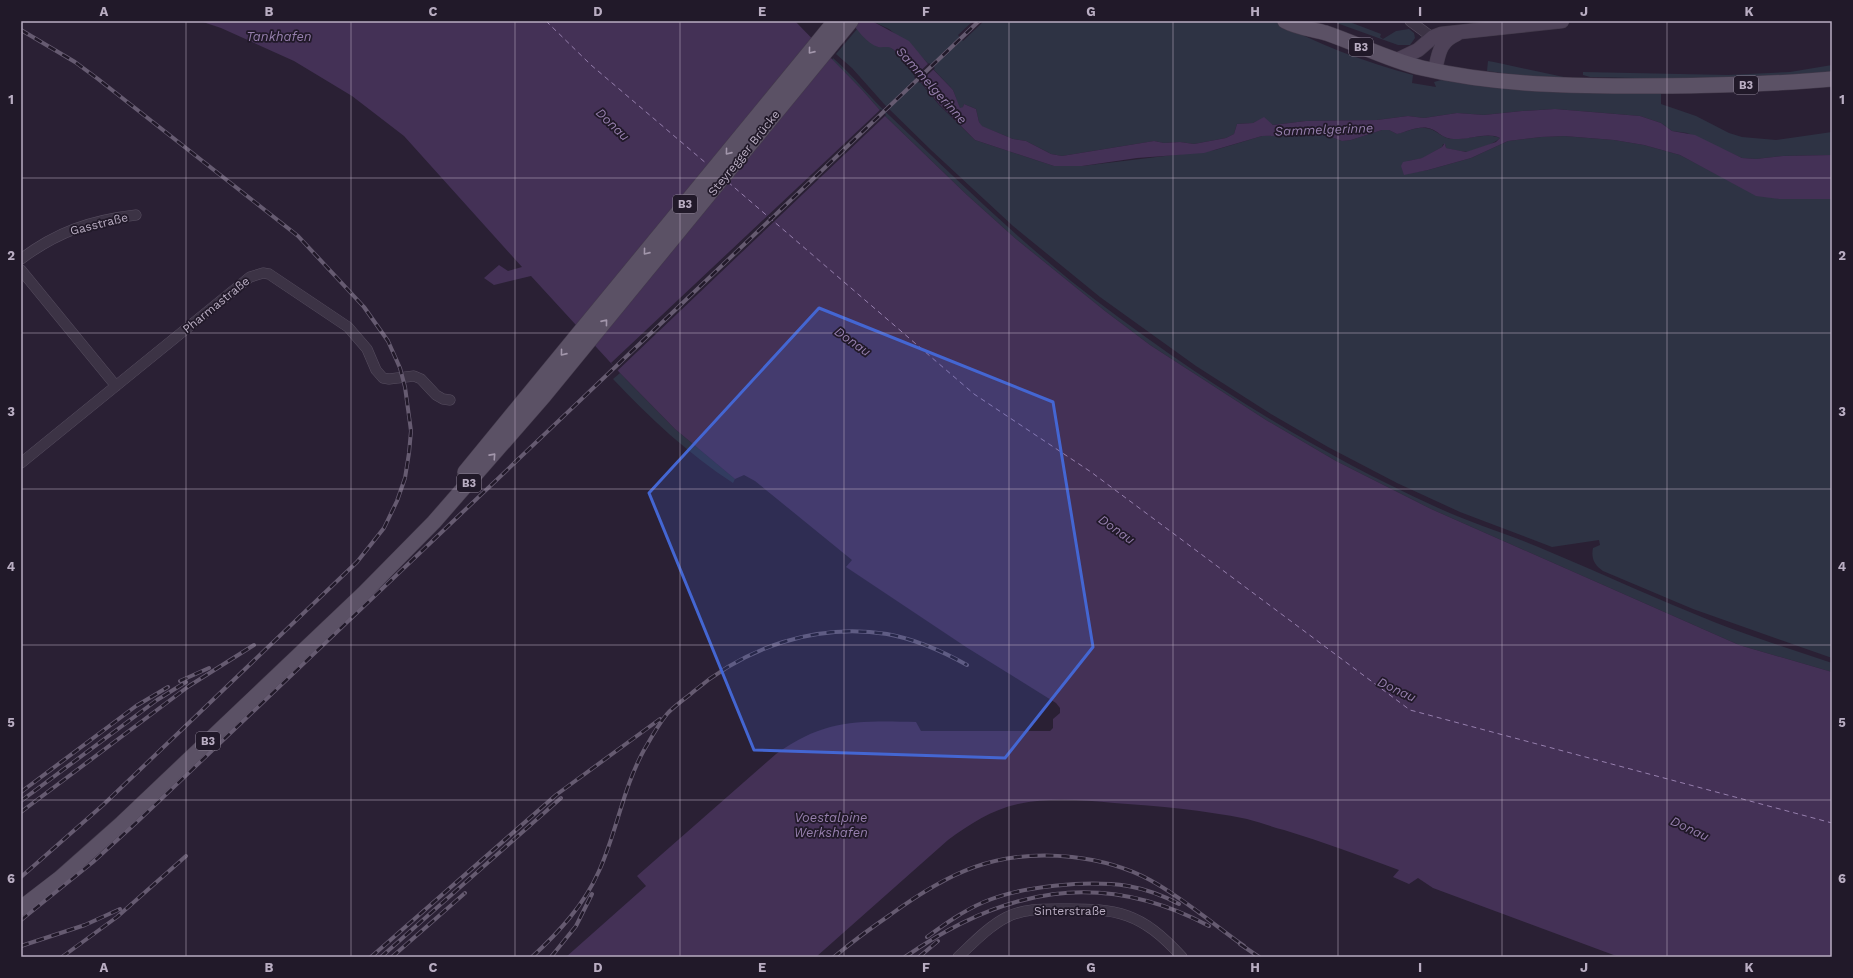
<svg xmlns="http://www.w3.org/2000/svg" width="1853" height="978" font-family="'Work Sans',sans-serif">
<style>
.green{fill:#2e3344}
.water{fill:#443156}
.pier{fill:#2a2034}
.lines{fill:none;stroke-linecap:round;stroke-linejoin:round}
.ferry{stroke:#967fad;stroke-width:1;stroke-dasharray:5 4;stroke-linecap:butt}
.street-casing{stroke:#574e60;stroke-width:11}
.secondary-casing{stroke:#433a4b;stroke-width:15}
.primary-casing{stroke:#433a4b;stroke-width:16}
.street{stroke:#3c3345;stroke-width:10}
.secondary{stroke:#4e4258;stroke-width:14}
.primary{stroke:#5b5165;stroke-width:15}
.rail-casing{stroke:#665b71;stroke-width:4}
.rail{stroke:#211929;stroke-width:2.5;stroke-dasharray:8;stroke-linecap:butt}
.oneway{stroke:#a296ab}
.marked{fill:#4466d2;fill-opacity:0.2;stroke:#4466d2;stroke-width:3;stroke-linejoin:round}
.grid{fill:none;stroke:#b9adc2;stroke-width:1;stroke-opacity:0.55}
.labels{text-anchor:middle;stroke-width:3.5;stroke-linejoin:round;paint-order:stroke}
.shield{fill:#211929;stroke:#8b8194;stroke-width:1}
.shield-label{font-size:11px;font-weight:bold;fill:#b9adc2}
.street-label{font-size:12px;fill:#b9adc2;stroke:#211929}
.water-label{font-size:13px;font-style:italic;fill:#967fad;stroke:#211929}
.neatline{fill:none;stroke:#b9adc2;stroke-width:1.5}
.grid-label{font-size:13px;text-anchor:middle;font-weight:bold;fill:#b9adc2}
</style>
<rect width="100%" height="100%" fill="#2a2034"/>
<path class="green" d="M872,21H973L958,35L963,41L984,21H1275C1319,45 1365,62 1413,75L1412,83L1436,87L1434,82L1441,80L1498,88L1661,92V104L1696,116L1729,133L1742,137L1776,140L1832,132V155L1783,156L1756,159L1742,158L1687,133L1672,131L1661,123L1640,116L1555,109L1522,111L1484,115L1457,113L1424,118L1408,116L1377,120L1306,121L1273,125L1264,118L1253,123L1237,124L1234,134L1226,138L1194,144L1180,142L1164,143L1154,141L1062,156L1051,154L1026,141L1013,139L981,126L979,122L976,109L964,104L963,107L960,109L953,90L920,55L889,29Z
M1331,21H1347L1381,34L1380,37L1383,39L1396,31L1409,29L1414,33L1415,38L1410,45H1398Z
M857,29L878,47H890L894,50L939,105L975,140L1054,166H1082L1215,150L1262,136L1326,135L1342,141L1351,140L1382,130H1389L1397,134C1406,132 1415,127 1425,128C1436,128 1441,139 1453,139C1468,140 1486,132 1500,138C1495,143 1475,152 1468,152C1465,152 1449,149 1446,148V145L1443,144L1442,147L1423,158L1408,161L1404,174L1428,170L1471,158L1508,141L1541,137L1564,136L1614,140L1644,145L1680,155L1741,187L1779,199H1832V658L1693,609L1603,571C1594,565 1591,558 1593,548L1600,545L1599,540L1552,547L1460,512L1397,483L1328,447L1271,414L1196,366L1100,297L1013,226L931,150L885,105L852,68L836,54Z
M833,58C854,76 870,98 891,117C950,173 1008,230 1071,281C1183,369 1305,447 1434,506C1472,524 1512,535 1550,552C1605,575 1659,600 1714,622C1753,637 1793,650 1832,663V672L1739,645L1431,509L1336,461L1266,420L1150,345L1105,311L1016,239L967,195L885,116L863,91L832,60Z
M1488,61L1494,62L1573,79L1524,76L1487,71Z
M1832,65V74L1678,79L1590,77L1583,75V72L1728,75L1790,72Z
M620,373L675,429L735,479L733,483C688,454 649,417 613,379Z"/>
<path class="water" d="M200,21H795L863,91L885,116L967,195L1016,239L1105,311L1150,345L1266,420L1336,461L1431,509L1739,645L1832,672V957H1619L1433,888L1418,878L1409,884L1393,877L1399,870C1361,856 1323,842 1284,830C1272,827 1259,822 1247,819C1203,810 1159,806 1114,803C1083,800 1049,797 1018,804C991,810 970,824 948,840L816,957H566L646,886L637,876L776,754C825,719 858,721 916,722L921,731H1050L1053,728V719L1060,713V708L1056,703L966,647L846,567L852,560L755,481L744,475L735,479L675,429L620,373L531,276L494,285L484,278L499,265L508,271L522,267L404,136L352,96L294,61L221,28Z
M850,21H872L909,41L928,64L953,90L960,108L963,107L964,104L976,109L979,122L982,126L1013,139L1026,141L1051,154L1062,156L1154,141L1164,143L1180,142L1194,144L1226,138L1234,134L1237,124L1253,123L1264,117L1273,125L1306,121L1377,120L1408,116L1424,118L1457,113L1484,115L1522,111L1555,109L1640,116L1661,123L1672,131L1695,135L1742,158L1756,159L1783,156L1832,155V199H1779L1756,196L1680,155L1644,145L1614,140L1564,136L1541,137L1508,141L1471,158L1428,170L1404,175L1401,166L1403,162L1422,158L1442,147L1445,143L1446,148L1466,152L1496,142L1500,138C1488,132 1472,139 1459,139C1440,140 1441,131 1428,128C1417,126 1407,132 1397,134L1389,130H1382L1351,140L1342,141L1326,135L1262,136L1204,153L1137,158L1082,166H1054L975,140L939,104L894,50C888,45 885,48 878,47C867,44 857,29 850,21Z"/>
<path class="pier" d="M929,63L935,68L919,83L914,77Z
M881,109L886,115L616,372L611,366L613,365L611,363Z"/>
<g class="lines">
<path class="ferry" d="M546,21L591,65L707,164
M728,182L974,394L1091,472L1410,710L1832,823"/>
<defs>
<path id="street" d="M1410,21L1437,41
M21,259C57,232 91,220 136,215
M21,270L116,386
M21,463L250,277L263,273L269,274L348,327L367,349L376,370L383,378L389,379L414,376L421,379L436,395L443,399L450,400
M958,957C973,943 989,926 1007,917C1023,909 1041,909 1058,909C1118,908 1141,912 1182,957"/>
<path id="secondary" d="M1397,60L1418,50L1433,37L1441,34L1562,21
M1435,70C1439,53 1439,42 1457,34"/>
<path id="primary" d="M1285,21C1298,28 1312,29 1326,33C1358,44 1389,60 1422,68C1490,84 1560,86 1630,86C1697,86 1765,85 1832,79
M465,472L835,21
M21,908L60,878L122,823L363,594L434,522L544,396L851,21"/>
</defs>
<use href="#street" class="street-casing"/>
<use href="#secondary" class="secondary-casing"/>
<use href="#primary" class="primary-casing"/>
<use href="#street" class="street"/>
<use href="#secondary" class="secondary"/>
<use href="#primary" class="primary"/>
<defs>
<path id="rail" d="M21,30L75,62L98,79L298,236L364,307L388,341L400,368L405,387L411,431L409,453L405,478L397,501L384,528L357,562L103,805L21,877
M180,681L209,668
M21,792L136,706L168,687
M21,801L157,700L186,682
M21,812L189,686L254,645
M21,920L93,862L138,821L979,21
M927,937C945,924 963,911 984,902C1021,886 1087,880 1128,886C1145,889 1164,896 1179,904
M1240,944L1259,957
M21,946L85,925L120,909
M62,957L117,917L186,856
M371,957L556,795L660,719
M381,957L561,798
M392,957L465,893
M532,957C559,932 584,905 599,871C617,831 623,788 644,750C651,738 658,725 667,714C674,706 685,699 693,692C746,647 816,623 887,634C915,639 942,651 967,665
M551,957L576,926L592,894
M834,957C852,942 871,928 890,915C949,872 997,849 1072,857C1099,860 1126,867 1150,880C1183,898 1213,924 1244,946
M905,957C1003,889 1100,868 1209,926
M919,957L938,941"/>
</defs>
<use href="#rail" class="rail-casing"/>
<use href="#rail" class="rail"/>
</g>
<defs><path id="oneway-chevron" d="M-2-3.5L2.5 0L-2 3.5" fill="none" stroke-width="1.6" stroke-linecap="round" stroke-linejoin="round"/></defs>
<g class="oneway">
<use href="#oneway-chevron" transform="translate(811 51) rotate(129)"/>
<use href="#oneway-chevron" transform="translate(728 152) rotate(129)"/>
<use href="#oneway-chevron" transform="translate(646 252) rotate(129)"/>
<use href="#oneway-chevron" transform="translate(605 322) rotate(-51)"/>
<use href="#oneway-chevron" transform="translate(563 353) rotate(129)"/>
<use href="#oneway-chevron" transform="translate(493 456) rotate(-48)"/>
</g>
<path class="marked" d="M819,308L1053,402L1093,647L1005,758L754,750L649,493Z"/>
<path class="grid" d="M186,21V957M351,21V957M515,21V957M680,21V957M844,21V957M1009,21V957M1173,21V957M1338,21V957M1502,21V957M1667,21V957M21,178H1832M21,333H1832M21,489H1832M21,645H1832M21,800H1832"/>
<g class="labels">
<g class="shield">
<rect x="1349" y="38" width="24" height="18" rx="3"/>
<rect x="1734" y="76" width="24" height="18" rx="3"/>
<rect x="673" y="195" width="24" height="18" rx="3"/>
<rect x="457" y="474" width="24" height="18" rx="3"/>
<rect x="196" y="732" width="24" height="18" rx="3"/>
</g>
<g class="shield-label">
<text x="1361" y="51">B3</text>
<text x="1746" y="89">B3</text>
<text x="685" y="208">B3</text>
<text x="469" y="487">B3</text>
<text x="208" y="745">B3</text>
</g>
<g class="street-label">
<text transform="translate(744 153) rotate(-51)" y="4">Steyregger Brücke</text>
<text transform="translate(99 224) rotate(-14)" y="4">Gasstraße</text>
<text transform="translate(216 305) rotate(-39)" y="4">Pharmastraße</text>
<text x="1070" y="915">Sinterstraße</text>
</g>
<g class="water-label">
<text x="279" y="41">Tankhafen</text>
<text transform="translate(932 85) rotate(48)" y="5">Sammelgerinne</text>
<text transform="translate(613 124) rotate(44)" y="5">Donau</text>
<text transform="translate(1324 129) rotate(-2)" y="5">Sammelgerinne</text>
<text transform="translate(853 341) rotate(35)" y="5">Donau</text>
<text transform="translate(1117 529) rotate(35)" y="5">Donau</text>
<text transform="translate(1397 689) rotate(25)" y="5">Donau</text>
<text x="831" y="822">Voestalpine<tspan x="831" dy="15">Werkshafen</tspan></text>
<text transform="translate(1690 828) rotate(25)" y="5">Donau</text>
</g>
</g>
<rect width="1853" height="978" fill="none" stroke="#211929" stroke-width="44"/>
<rect x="22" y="22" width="1809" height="934" class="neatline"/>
<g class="grid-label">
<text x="104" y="16">A</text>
<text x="269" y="16">B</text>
<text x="433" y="16">C</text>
<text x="598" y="16">D</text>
<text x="762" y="16">E</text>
<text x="926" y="16">F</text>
<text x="1091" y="16">G</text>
<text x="1255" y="16">H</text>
<text x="1420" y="16">I</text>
<text x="1584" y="16">J</text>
<text x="1749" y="16">K</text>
<text x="11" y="104">1</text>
<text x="1842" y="104">1</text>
<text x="11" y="260">2</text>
<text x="1842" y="260">2</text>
<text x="11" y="416">3</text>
<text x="1842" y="416">3</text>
<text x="11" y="571">4</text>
<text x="1842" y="571">4</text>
<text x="11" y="727">5</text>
<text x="1842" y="727">5</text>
<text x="11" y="883">6</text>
<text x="1842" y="883">6</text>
<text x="104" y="972">A</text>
<text x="269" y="972">B</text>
<text x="433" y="972">C</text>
<text x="598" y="972">D</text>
<text x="762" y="972">E</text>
<text x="926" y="972">F</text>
<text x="1091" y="972">G</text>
<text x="1255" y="972">H</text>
<text x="1420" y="972">I</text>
<text x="1584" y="972">J</text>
<text x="1749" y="972">K</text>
</g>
</svg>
